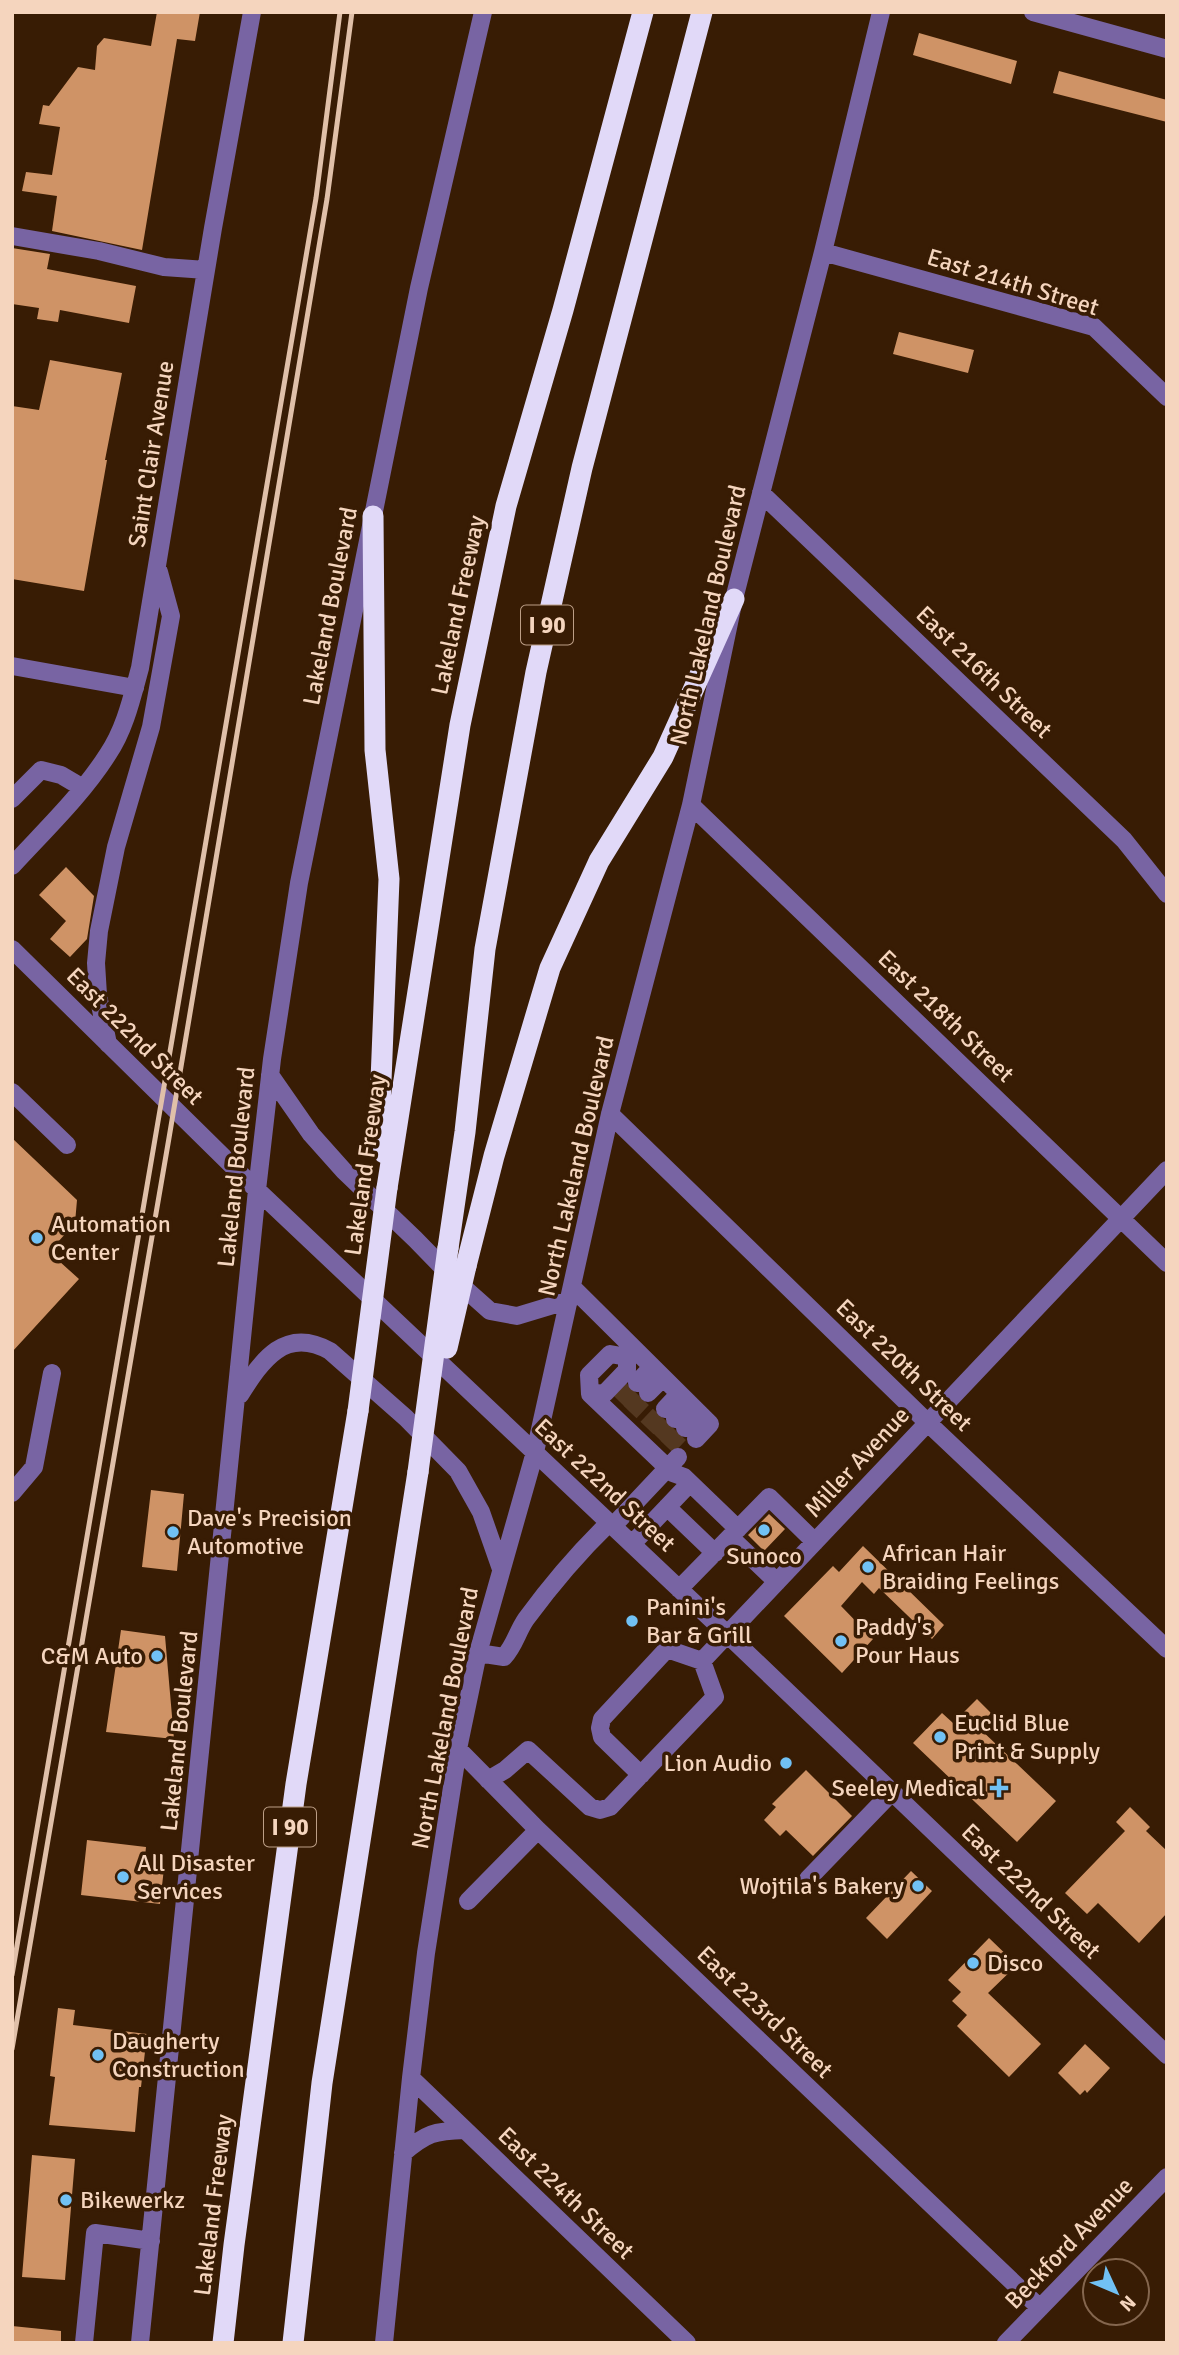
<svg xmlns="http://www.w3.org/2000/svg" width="1179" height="2355" font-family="Signika,sans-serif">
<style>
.building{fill:#cf9366}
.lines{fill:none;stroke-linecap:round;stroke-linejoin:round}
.minor-tunnel{stroke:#543820;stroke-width:18;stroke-dasharray:18 9;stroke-linecap:butt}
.minor{stroke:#7864a3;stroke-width:18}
.highway{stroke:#e1d9f8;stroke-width:21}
.rail{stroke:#e0c0a9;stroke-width:5}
.highway-bridge{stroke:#e1d9f8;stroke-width:21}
.poi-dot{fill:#71c1f4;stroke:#381c04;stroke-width:2.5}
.labels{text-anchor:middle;stroke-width:7;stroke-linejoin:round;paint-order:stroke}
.shield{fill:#381c04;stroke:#bc9e86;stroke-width:2}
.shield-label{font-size:23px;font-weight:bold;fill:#f5d5be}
.street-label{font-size:24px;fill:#f5d5be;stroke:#381c04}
.poi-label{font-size:24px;fill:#f5d5be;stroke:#381c04;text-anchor:start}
</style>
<rect width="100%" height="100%" fill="#381c04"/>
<path class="building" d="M157,12H200L195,41L177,39L142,250L52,231L57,196L22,191L26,172L52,175L60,127L39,124L43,105L49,106L78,67L95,70L97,46L104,38L151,46Z
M919,33L1017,61L1011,84L913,55Z
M1059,71L1167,100V122L1053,93Z
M12,248L50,254L47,269L136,286L129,323L60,310L58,322L37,319L39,308L12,304Z
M899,332L974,350L968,373L893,354Z
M50,360L122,373L105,460H107L84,591L12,579V406L39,410Z
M66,867L94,896L87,939L70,957L50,939L66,921L39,895Z
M12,1138L77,1200L75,1223L49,1252L79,1279L12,1352Z
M151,1490L184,1494L177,1571L142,1567Z
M769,1514L785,1529L764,1551L748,1535Z
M863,1546L944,1625L932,1639L879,1588L874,1594L862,1582L841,1606L873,1639L842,1673L784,1616L833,1566L839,1572Z
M121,1630L165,1636L174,1739L106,1732Z
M977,1699L991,1713L978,1727L1056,1801L1017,1842L913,1743L942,1713L953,1723Z
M806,1770L852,1816L813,1856L786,1830L780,1836L764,1820L776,1807L772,1804Z
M1130,1807L1150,1827L1146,1831L1167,1851V1913L1139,1943L1098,1903L1087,1914L1065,1893L1125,1831L1116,1822Z
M87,1840L146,1847L145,1857L165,1859L160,1904L81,1895Z
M911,1871L932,1891L887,1939L866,1918Z
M989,1938L1017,1965L988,1993L1041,2044L1009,2077L957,2026L967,2015L952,2001L961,1992L948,1980Z
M58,2008L75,2010L73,2025L147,2034L141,2087H139L135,2132L49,2125L55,2077L50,2076Z
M1085,2044L1110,2068L1087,2093L1085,2090L1080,2095L1058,2073Z
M32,2155L75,2159L65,2280L22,2277Z
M12,2326L61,2331V2343H12Z"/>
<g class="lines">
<path class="minor-tunnel" d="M619,1401L637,1383
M630,1412L648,1393
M647,1428L665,1409
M657,1437L675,1419
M667,1447L685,1428"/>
<path class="minor" d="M1033,12L1167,49
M12,236L99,251L164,267L206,270
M823,252L1094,327L1167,397
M761,493L1124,840L1167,894
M12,666L135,688
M12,799L41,770L61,775L83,788
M691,805L1167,1263
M12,866C45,830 82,795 108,754C125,729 132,697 140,668L213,228L252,12
M12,949L257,1190L727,1634L1167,2055
M108,1044L98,995L96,963L99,931L116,847L151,727L171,616L159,572
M270,1075L311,1134L344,1171L415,1239L454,1279L490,1311L517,1316L570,1300
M12,1092L67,1145
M610,1114L928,1423L1167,1649
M573,1288L710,1424L696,1439
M627,1357L610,1354L589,1375L590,1394L673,1473L684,1477L738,1529
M637,1383L652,1367
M648,1393L663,1378
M590,1394L605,1393L627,1370V1357L634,1349
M240,1395C262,1360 285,1326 330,1351L406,1418L458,1471L481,1512L501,1569
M665,1409L679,1394
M675,1419L689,1404
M685,1428L699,1414
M12,1493L34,1467L52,1373
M667,1507L715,1553
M613,1526L678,1457
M730,1537L777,1582
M632,1544L690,1483
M679,1589L769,1497L815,1542
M478,1653L504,1657C515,1645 517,1632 526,1619C551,1585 579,1552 609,1523
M458,1749L538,1830L1040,2308
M641,1775L602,1737L600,1728L602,1719L667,1649L702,1661
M488,1780L505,1770L528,1750L590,1807L600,1810L610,1807L715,1697L702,1661L1167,1170
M808,1879L892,1792
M468,1901L538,1830
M411,2078L687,2343
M403,2153C427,2133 434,2131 465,2130
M84,2343L95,2233L151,2241
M140,2343L257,1190L272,1059L299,883L419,288L483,12
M384,2343L411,2078L426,1953L458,1749L478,1653L535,1452L610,1114L691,805L734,599L823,252L881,12
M1006,2343L1167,2177"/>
<path class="highway" d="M373,516L375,750L389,879L380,1106L384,1153
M387,1188L460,725L506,506L563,310L643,12
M448,1248L465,1132L485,949L536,672L582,468L702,12
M466,1266L494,1156L550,968L599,861L663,757L734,599
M223,2343L234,2245L296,1784L358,1411
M293,2343L322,2083L418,1472"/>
<path class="rail" d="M12,1975L316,198L340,12
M12,2049L169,1138L327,199L352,12"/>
<path class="highway-bridge" d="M447,1348L466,1266
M358,1411L387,1188
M418,1472L448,1248"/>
</g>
<g class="poi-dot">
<circle cx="37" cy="1238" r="7"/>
<circle cx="764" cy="1530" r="7"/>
<circle cx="173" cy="1532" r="7"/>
<circle cx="868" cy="1567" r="7"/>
<circle cx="632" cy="1621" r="7"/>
<circle cx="841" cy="1641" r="7"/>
<circle cx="157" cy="1656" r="7"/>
<circle cx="940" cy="1737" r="7"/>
<circle cx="786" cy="1763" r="7"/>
<path d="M995.5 1777.5h7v7h7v7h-7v7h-7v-7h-7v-7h7z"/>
<circle cx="123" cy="1877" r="7"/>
<circle cx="918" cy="1886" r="7"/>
<circle cx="973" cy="1963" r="7"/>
<circle cx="98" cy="2055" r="7"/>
<circle cx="66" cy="2200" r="7"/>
</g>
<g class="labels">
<g class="shield">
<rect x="521" y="605.5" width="52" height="39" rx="5"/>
<rect x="264" y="1807.5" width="52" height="39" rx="5"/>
</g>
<g class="shield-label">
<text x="547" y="633">I 90</text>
<text x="290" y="1835">I 90</text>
</g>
<g class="street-label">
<text transform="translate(1013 282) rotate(17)" y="8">East 214th Street</text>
<text transform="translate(151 454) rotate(-81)" y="8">Saint Clair Avenue</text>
<text transform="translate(458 605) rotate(-78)" y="8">Lakeland Freeway</text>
<text transform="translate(330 606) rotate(-79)" y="8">Lakeland Boulevard</text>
<text transform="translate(708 615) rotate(-77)" y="8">North Lakeland Boulevard</text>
<text transform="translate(984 672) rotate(44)" y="8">East 216th Street</text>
<text transform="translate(946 1016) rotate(44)" y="8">East 218th Street</text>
<text transform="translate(135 1036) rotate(45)" y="8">East 222nd Street</text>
<text transform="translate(365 1165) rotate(-82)" y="8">Lakeland Freeway</text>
<text transform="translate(576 1166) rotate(-77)" y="8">North Lakeland Boulevard</text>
<text transform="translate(236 1167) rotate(-84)" y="8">Lakeland Boulevard</text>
<text transform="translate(904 1365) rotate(44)" y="8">East 220th Street</text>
<text transform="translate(857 1462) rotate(-47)" y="8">Miller Avenue</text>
<text transform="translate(605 1485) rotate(43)" y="8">East 222nd Street</text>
<text transform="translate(445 1718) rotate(-79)" y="8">North Lakeland Boulevard</text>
<text transform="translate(179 1731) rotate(-84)" y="8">Lakeland Boulevard</text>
<text transform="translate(1031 1891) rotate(44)" y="8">East 222nd Street</text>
<text transform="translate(765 2012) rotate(44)" y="8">East 223rd Street</text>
<text transform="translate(566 2193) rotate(44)" y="8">East 224th Street</text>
<text transform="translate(213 2205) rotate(-83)" y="8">Lakeland Freeway</text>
<text transform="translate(1069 2243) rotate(-46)" y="8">Beckford Avenue</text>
</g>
<g class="poi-label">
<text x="51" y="1232">Automation<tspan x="51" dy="28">Center</tspan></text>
<text x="187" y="1526">Dave's Precision<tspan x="187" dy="28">Automotive</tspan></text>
<text x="882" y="1561">African Hair<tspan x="882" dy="28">Braiding Feelings</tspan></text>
<text x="764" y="1564" text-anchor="middle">Sunoco</text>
<text x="646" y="1615">Panini's<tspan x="646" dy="28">Bar &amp; Grill</tspan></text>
<text x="855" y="1635">Paddy's<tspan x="855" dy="28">Pour Haus</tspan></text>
<text x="143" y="1664" text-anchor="end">C&amp;M Auto</text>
<text x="954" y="1731">Euclid Blue<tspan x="954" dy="28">Print &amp; Supply</tspan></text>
<text x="772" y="1771" text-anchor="end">Lion Audio</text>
<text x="985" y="1796" text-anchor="end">Seeley Medical</text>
<text x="137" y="1871">All Disaster<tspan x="137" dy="28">Services</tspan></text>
<text x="904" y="1894" text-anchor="end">Wojtila's Bakery</text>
<text x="987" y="1971">Disco</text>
<text x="112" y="2049">Daugherty<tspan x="112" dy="28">Construction</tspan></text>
<text x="80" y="2208">Bikewerkz</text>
</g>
</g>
<rect width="1179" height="2355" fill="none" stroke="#f5d5be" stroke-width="28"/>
<g transform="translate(1116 2292) rotate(134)"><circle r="33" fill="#381c04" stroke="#84664e" stroke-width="2"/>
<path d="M0-5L12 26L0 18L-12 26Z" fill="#71c1f4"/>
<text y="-10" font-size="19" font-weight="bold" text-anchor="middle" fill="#f5d5be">N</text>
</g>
</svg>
